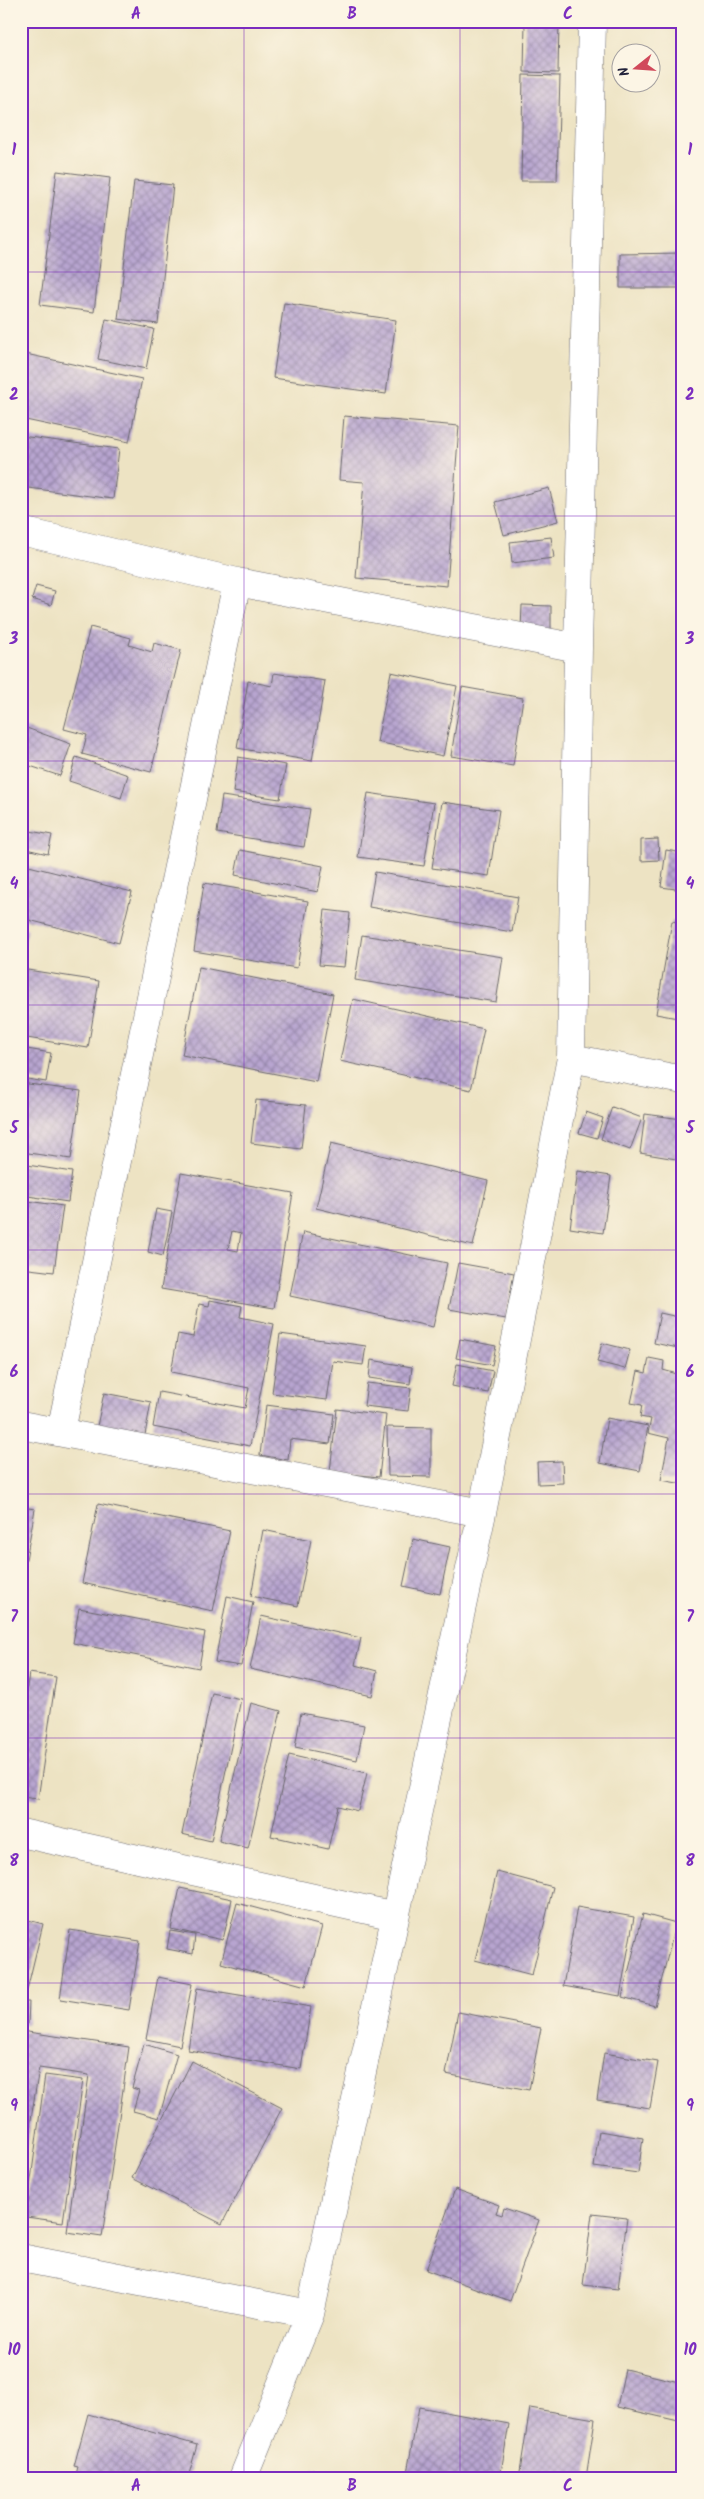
<svg xmlns="http://www.w3.org/2000/svg" width="704" height="2499" font-family="Kalam,sans-serif">
<style>
.building{fill:url(#building-cross-hatch);fill-rule:evenodd}
.lines{fill:none;stroke-linecap:round;stroke-linejoin:round}
.minor-casing{stroke:#69666b;stroke-width:29}
.minor{stroke:#fff;stroke-width:28}
.grid{fill:none;stroke:#7b2cbf;stroke-width:1;stroke-opacity:0.55}
.neatline{fill:none;stroke:#7b2cbf;stroke-width:2}
.grid-label{font-size:16px;text-anchor:middle;font-weight:bold;fill:#7b2cbf}
</style>
<defs>
<pattern id="building-cross-hatch" width="8" height="8" patternUnits="userSpaceOnUse" patternTransform="scale(1.25)"><rect width="8" height="8" fill="#b8a5d0"/><path d="M0 0l8 8M0 8l8-8" fill="none" stroke="#9586aa"/></pattern>
</defs>
<rect width="100%" height="100%" fill="#fcf5e5"/>
<filter id="ink" filterUnits="userSpaceOnUse"><feTurbulence type="fractalNoise" baseFrequency=".02" numOctaves="2"/><feDisplacementMap in="SourceGraphic" scale="10" xChannelSelector="R" yChannelSelector="G"/><feConvolveMatrix kernelMatrix="1 2 1 2 8 2 1 2 1" color-interpolation-filters="sRGB"/></filter>
<filter id="wash" filterUnits="userSpaceOnUse"><feTurbulence type="fractalNoise" baseFrequency=".0096" numOctaves="4" result="noise"/><feDisplacementMap in="SourceGraphic" scale="20" xChannelSelector="R" yChannelSelector="G"/><feGaussianBlur stdDeviation="1.12" result="paint"/><feColorMatrix in="noise" values="0 0 0 0 0 0 0 0 0 0 0 0 0 0 0 0 0 1.4 0 .05"/><feComposite in="paint" operator="in"/></filter>
<g filter="url(#wash)">
<rect width="100%" height="100%" fill="#ede3c3"/>
<g id="blocks">
<path class="building" d="M525,21H559L558,73L524,72Z
M523,75L560,76L557,181H521Z
M57,171L110,178L94,312L40,305Z
M134,181L173,185L158,324L118,319Z
M683,253V288H620V254Z
M284,303L396,320L386,394L273,378Z
M106,319L154,329L146,369L98,359Z
M21,353L142,379L129,442L21,419Z
M344,416L459,426L447,586L356,578L364,482L339,480Z
M21,436L119,449L113,499L21,487Z
M549,488L558,521L504,535L495,502Z
M551,537L554,558L512,563L510,542Z
M681,549H683V580H678Z
M36,586L55,591L51,605L32,599Z
M522,605L551,606V631L521,630Z
M90,627L131,638L129,645L152,652L154,643L181,650L151,772L82,754L87,735L64,729Z
M391,672L457,686L443,756L377,742Z
M274,673L325,681L312,761L237,748L248,681L272,686Z
M462,687L523,698L513,766L451,756Z
M21,726L71,744L60,776L21,763Z
M76,757L128,775L121,798L69,781Z
M238,757L286,765L280,799L233,792Z
M368,793L434,803L424,866L358,857Z
M222,796L310,809L304,847L217,833Z
M442,802L499,810L489,876L432,868Z
M30,831L52,835L48,854L26,849Z
M658,839L659,860L641,861V840Z
M240,850L323,866L318,892L235,875Z
M666,850L683,853V890L661,887Z
M21,864L132,892L119,943L21,918Z
M375,872L518,897L512,932L369,907Z
M204,883L308,901L297,968L194,951Z
M325,910L350,913L344,967L319,965Z
M672,921L683,923V1019L656,1014Z
M21,927L28,929L22,955H21Z
M362,935L503,957L496,1002L355,980Z
M199,967L333,994L316,1082L182,1055Z
M21,969L99,981L88,1048L21,1037Z
M353,999L484,1029L471,1090L340,1061Z
M21,1048L51,1053L46,1082L21,1078Z
M21,1083L81,1091L71,1159L21,1152Z
M256,1100L306,1105L301,1149L251,1143Z
M612,1107L642,1118L630,1150L601,1139Z
M586,1112L603,1118L597,1138L579,1133Z
M645,1114L682,1119L676,1159L640,1153Z
M331,1143L488,1181L473,1246L316,1208Z
M21,1164L72,1172L68,1202L21,1195Z
M578,1171L611,1176L603,1233L570,1228Z
M181,1173L293,1193L274,1308L161,1289ZM232,1231L241,1233L238,1251L228,1249Z
M21,1200L63,1206L54,1272L21,1268Z
M156,1209L172,1212L163,1256L148,1252Z
M303,1232L447,1263L433,1327L290,1296Z
M458,1263L514,1273L506,1319L449,1309Z
M210,1300L242,1306L240,1317L274,1324L250,1446L153,1427L159,1392L245,1408L249,1388L171,1372L178,1334L193,1337L199,1304L209,1306Z
M660,1313L683,1318V1349L654,1343Z
M280,1334L366,1346L363,1365L333,1361L327,1400L272,1393Z
M460,1339L496,1346L492,1365L456,1358Z
M602,1343L630,1350L625,1369L597,1362Z
M649,1358L664,1361L663,1370L677,1374L680,1360L683,1361V1484L661,1480L669,1438L648,1433L651,1419L640,1417L642,1405L631,1403L638,1371L646,1373Z
M371,1360L412,1367L410,1384L369,1378Z
M457,1364L493,1371L488,1393L452,1386Z
M367,1383L411,1388L408,1411L364,1406Z
M104,1393L151,1402L145,1435L97,1426Z
M266,1405L334,1414L330,1444L290,1439L288,1460L260,1455Z
M337,1409L386,1415L379,1477L330,1472Z
M607,1418L648,1426L640,1471L600,1463Z
M387,1427L431,1428V1477L388,1476Z
M562,1461L563,1483L538,1484L537,1462Z
M98,1504L230,1531L213,1611L82,1583Z
M21,1507L35,1509L22,1582H21Z
M263,1530L311,1540L298,1606L251,1596Z
M413,1539L450,1547L440,1594L403,1586Z
M227,1596L253,1602L241,1666L215,1662Z
M79,1608L205,1632L199,1668L73,1643Z
M261,1616L361,1638L355,1665L377,1671L372,1696L250,1669Z
M29,1673L56,1677L38,1799L21,1797V1728Z
M212,1693L241,1699L211,1841L182,1834Z
M251,1703L281,1711L248,1848L219,1841Z
M301,1713L364,1725L357,1760L295,1747Z
M289,1755L367,1773L358,1811L338,1806L328,1849L271,1836Z
M497,1872L553,1887L532,1975L475,1960Z
M180,1888L232,1899L223,1940L171,1929Z
M237,1903L322,1926L306,1986L221,1963Z
M577,1907L634,1917L620,1996L563,1986Z
M643,1914L676,1923L655,2006L622,1997Z
M21,1918L43,1924L27,1990L21,1989Z
M70,1930L140,1941L129,2010L60,1999Z
M170,1931L195,1935L193,1954L167,1949Z
M158,1977L192,1984L180,2046L146,2039Z
M197,1988L311,2007L301,2069L188,2050Z
M21,2002H29L28,2024H21Z
M458,2012L541,2028L529,2090L446,2074Z
M21,2031L129,2047L102,2237L67,2232L89,2075L39,2068L21,2184Z
M144,2044L177,2054L159,2118L133,2111L139,2090L132,2088Z
M604,2053L658,2062L650,2108L597,2100Z
M192,2061L282,2108L222,2224L132,2178Z
M45,2075L83,2080L63,2222L26,2217Z
M599,2131L643,2138L638,2173L594,2167Z
M455,2189L499,2205L496,2213L502,2215L504,2208L539,2220L510,2301L426,2270Z
M592,2214L627,2218L618,2289L583,2285Z
M625,2369L683,2383V2422L617,2407Z
M419,2407L509,2424L500,2478H406Z
M530,2408L595,2419L586,2478H519Z
M88,2414L197,2445L188,2478H75L78,2467L74,2466Z
M312,2469L336,2474V2478H311Z"/>
</g>
</g>
<g filter="url(#ink)">
<use href="#blocks" fill-opacity="0" stroke="#69666b" stroke-width="1"/>
<g class="lines">
<defs>
<path id="minor" d="M21,531L237,582L578,648
M571,1058L683,1080
M21,1425L482,1513
M61,1431L237,582
M21,1833L395,1916
M21,2258L310,2314
M243,2478L310,2314L482,1513L571,1058L578,648L592,21"/>
</defs>
<use href="#minor" class="minor-casing"/>
<use href="#minor" class="minor"/>
</g>
</g>
<path class="grid" d="M244,21V2478M460,21V2478M21,272H683M21,516H683M21,761H683M21,1005H683M21,1250H683M21,1494H683M21,1738H683M21,1983H683M21,2227H683"/>
<rect width="704" height="2499" fill="none" stroke="#fcf5e5" stroke-width="55"/>
<g transform="translate(636 68) rotate(253)"><circle r="24" fill="#fcf5e5" stroke="#a5a1a1"/>
<path d="M0-4L9 19L0 12L-9 19Z" fill="#d1495b"/>
<text y="-8" font-size="14" font-weight="bold" text-anchor="middle" fill="#22223b">N</text>
</g>
<rect x="28" y="28" width="648" height="2444" class="neatline"/>
<g class="grid-label">
<text x="136" y="19">A</text>
<text x="352" y="19">B</text>
<text x="568" y="19">C</text>
<text x="14" y="155">1</text>
<text x="690" y="155">1</text>
<text x="14" y="400">2</text>
<text x="690" y="400">2</text>
<text x="14" y="644">3</text>
<text x="690" y="644">3</text>
<text x="14" y="889">4</text>
<text x="690" y="889">4</text>
<text x="14" y="1133">5</text>
<text x="690" y="1133">5</text>
<text x="14" y="1377">6</text>
<text x="690" y="1377">6</text>
<text x="14" y="1622">7</text>
<text x="690" y="1622">7</text>
<text x="14" y="1866">8</text>
<text x="690" y="1866">8</text>
<text x="14" y="2111">9</text>
<text x="690" y="2111">9</text>
<text x="14" y="2355">10</text>
<text x="690" y="2355">10</text>
<text x="136" y="2491">A</text>
<text x="352" y="2491">B</text>
<text x="568" y="2491">C</text>
</g>
</svg>
